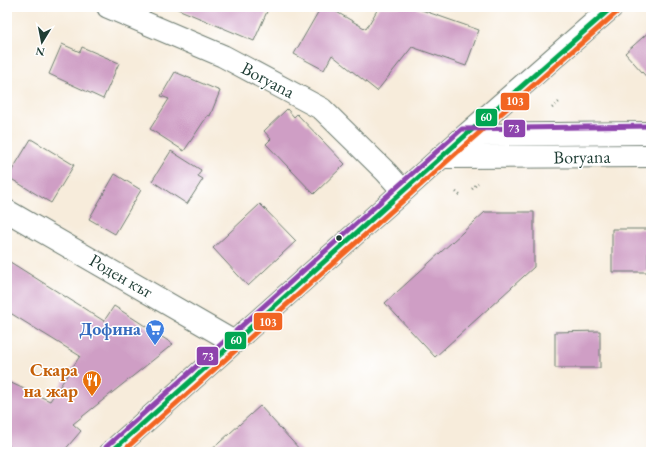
<svg xmlns="http://www.w3.org/2000/svg" width="658" height="459" font-family="'EB Garamond',serif">
<style>
.building{fill:#cf9ec5}
.lines{fill:none;stroke-linecap:round;stroke-linejoin:round}
.minor-casing{stroke:#6b7a6e;stroke-width:24}
.path{stroke:#6b7a6e;stroke-width:2.5;stroke-dasharray:1 3;stroke-linecap:butt}
.minor{stroke:#fff;stroke-width:22}
.bus-1-casing{stroke:#fff;stroke-width:8}
.bus-2-casing{stroke:#fff;stroke-width:8}
.bus-3-casing{stroke:#fff;stroke-width:8}
.bus-1{stroke:#00a651;stroke-width:5}
.bus-2{stroke:#f26522;stroke-width:5}
.bus-3{stroke:#8e44ad;stroke-width:5}
.bus-dot{fill:#1f3d34;stroke:#fff;stroke-width:1.5}
.labels{text-anchor:middle;stroke-width:3;stroke-linejoin:round;paint-order:stroke}
.street-label{font-size:18px;fill:#1f3d34;stroke:#fff}
.shop-label{font-size:18px;font-weight:bold;fill:#366cbe;stroke:#fff;text-anchor:end}
.food-label{font-size:18px;font-weight:bold;fill:#c56008;stroke:#fff;text-anchor:end}
.line-badge{stroke:#fff;stroke-width:1.5}
.badge-label{font-size:11px;text-anchor:middle;font-weight:bold;fill:#fff}
</style>
<rect width="100%" height="100%" fill="#fff"/>
<filter id="ink" filterUnits="userSpaceOnUse"><feTurbulence type="fractalNoise" baseFrequency=".025" numOctaves="2"/><feDisplacementMap in="SourceGraphic" scale="8" xChannelSelector="R" yChannelSelector="G"/><feConvolveMatrix kernelMatrix="1 2 1 2 8 2 1 2 1" color-interpolation-filters="sRGB"/></filter>
<filter id="wash" filterUnits="userSpaceOnUse"><feTurbulence type="fractalNoise" baseFrequency=".012" numOctaves="4" result="noise"/><feDisplacementMap in="SourceGraphic" scale="16" xChannelSelector="R" yChannelSelector="G"/><feGaussianBlur stdDeviation="0.9" result="paint"/><feColorMatrix in="noise" values="0 0 0 0 0 0 0 0 0 0 0 0 0 0 0 0 0 1.4 0 .05"/><feComposite in="paint" operator="in"/></filter>
<g filter="url(#wash)">
<rect width="100%" height="100%" fill="#f7ecdb"/>
<g id="blocks">
<path class="building" d="M173,7H269L254,41Z
M321,7H328L366,29L379,7H413L479,30L466,66L412,47L377,91L332,55L324,70L294,54Z
M651,30V82L625,53Z
M62,44L80,52L82,47L119,63L103,99L49,74Z
M175,72L220,91L210,116L208,115L184,151L150,129L169,99L161,96Z
M287,109L294,117L297,114L345,164L314,194L266,144L271,139L264,131Z
M31,139L74,165L51,203L8,177Z
M171,151L201,170L198,176L203,179L187,204L152,181Z
M115,174L141,190L115,234L89,219Z
M260,204L296,241L248,286L213,248Z
M485,212H534V267L435,357L385,303Z
M612,229H648V272H612Z
M7,260L104,321L114,306L173,344L73,424L81,431L63,452H15L7,443V381L50,401L80,356L7,311Z
M600,331V368H555V332Z
M260,406L302,452H209Z"/>
</g>
</g>
<g filter="url(#ink)">
<use href="#blocks" fill-opacity="0" stroke="#6b7a6e" stroke-width="1"/>
<g class="lines">
<defs>
<path id="minor" d="M108,7L223,56L322,109L386,172L403,191
M466,135L651,133
M441,157L651,156
M7,211L234,342
M111,452L466,135L612,7"/>
</defs>
<use href="#minor" class="minor-casing"/>
<path class="path" d="M552,108L559,102
M472,189L478,183
M456,192L462,197"/>
<use href="#minor" class="minor"/>
<defs>
<path id="bus-1" d="M111,452L466,135L612,7"/>
<path id="bus-2" d="M122,452L471,140L617,12"/>
<path id="bus-3" d="M106,447L462,129L651,126"/>
</defs>
<use href="#bus-1" class="bus-1-casing"/>
<use href="#bus-2" class="bus-2-casing"/>
<use href="#bus-3" class="bus-3-casing"/>
<use href="#bus-1" class="bus-1"/>
<use href="#bus-2" class="bus-2"/>
<use href="#bus-3" class="bus-3"/>
</g>
</g>
<defs>
<symbol id="supermarket-pin" viewBox="-11 -11 22 30"><path d="M0 17L-7.5 6A9.5 9.5 0 1 1 7.5 6Z" fill="#3f7fe0" stroke="#fff"/><path d="M-6-5.5h2.5l.6 2H6L4.5 2H-2.5L-4.4-4H-6ZM-1.5 3.2a1.3 1.3 0 1 0 .1 0ZM3 3.2a1.3 1.3 0 1 0 .1 0Z" fill="#fff"/></symbol>
<symbol id="restaurant-pin" viewBox="-11 -11 22 30"><path d="M0 17L-7.5 6A9.5 9.5 0 1 1 7.5 6Z" fill="#e8710a" stroke="#fff"/><path d="M-5-6h1v4h1v-4h1v4h1v-4h1v5L-1.5 .5V6h-2V.5L-5-1ZM5-6V6H3V1.5H1.5Q1.5-4 5-6Z" fill="#fff"/></symbol>
</defs>
<g fill-rule="evenodd">
<use href="#supermarket-pin" x="144" y="318" width="22" height="30"/>
<use href="#restaurant-pin" x="81" y="369" width="22" height="30"/>
</g>
<circle class="bus-dot" cx="339" cy="238" r="3.5"/>
<g class="labels">
<g class="street-label">
<text transform="translate(268 80) rotate(28)" y="6">Boryana</text>
<text transform="translate(582 157) rotate(-1)" y="6">Boryana</text>
<text transform="translate(121 276) rotate(30)" y="6">Роден кът</text>
</g>
<g class="shop-label">
<text x="141" y="335">Дофина</text>
</g>
<g class="food-label">
<text x="78" y="376">Скара<tspan x="78" dy="21">на жар</tspan></text>
</g>
</g>
<g class="line-badge">
<rect x="500" y="92" width="30" height="19" rx="4" fill="#f26522"/>
<rect x="475" y="108" width="23" height="19" rx="4" fill="#00a651"/>
<rect x="503" y="119" width="23" height="19" rx="4" fill="#8e44ad"/>
<rect x="253" y="312" width="30" height="19" rx="4" fill="#f26522"/>
<rect x="224" y="331" width="23" height="19" rx="4" fill="#00a651"/>
<rect x="196" y="346" width="23" height="20" rx="4" fill="#8e44ad"/>
</g>
<g class="badge-label">
<text x="515" y="105">103</text>
<text x="486" y="121">60</text>
<text x="514" y="132">73</text>
<text x="268" y="326">103</text>
<text x="236" y="344">60</text>
<text x="208" y="360">73</text>
</g>
<rect width="658" height="459" fill="none" stroke="#fff" stroke-width="24"/>
<g transform="translate(42 42) rotate(190)" stroke="#ffffff" stroke-width="3" paint-order="stroke">
<path d="M0-3L7 15L0 10L-7 15Z" fill="#1f3d34"/>
<text y="-6" font-size="11" font-weight="bold" text-anchor="middle" fill="#1f3d34">N</text>
</g>
</svg>
